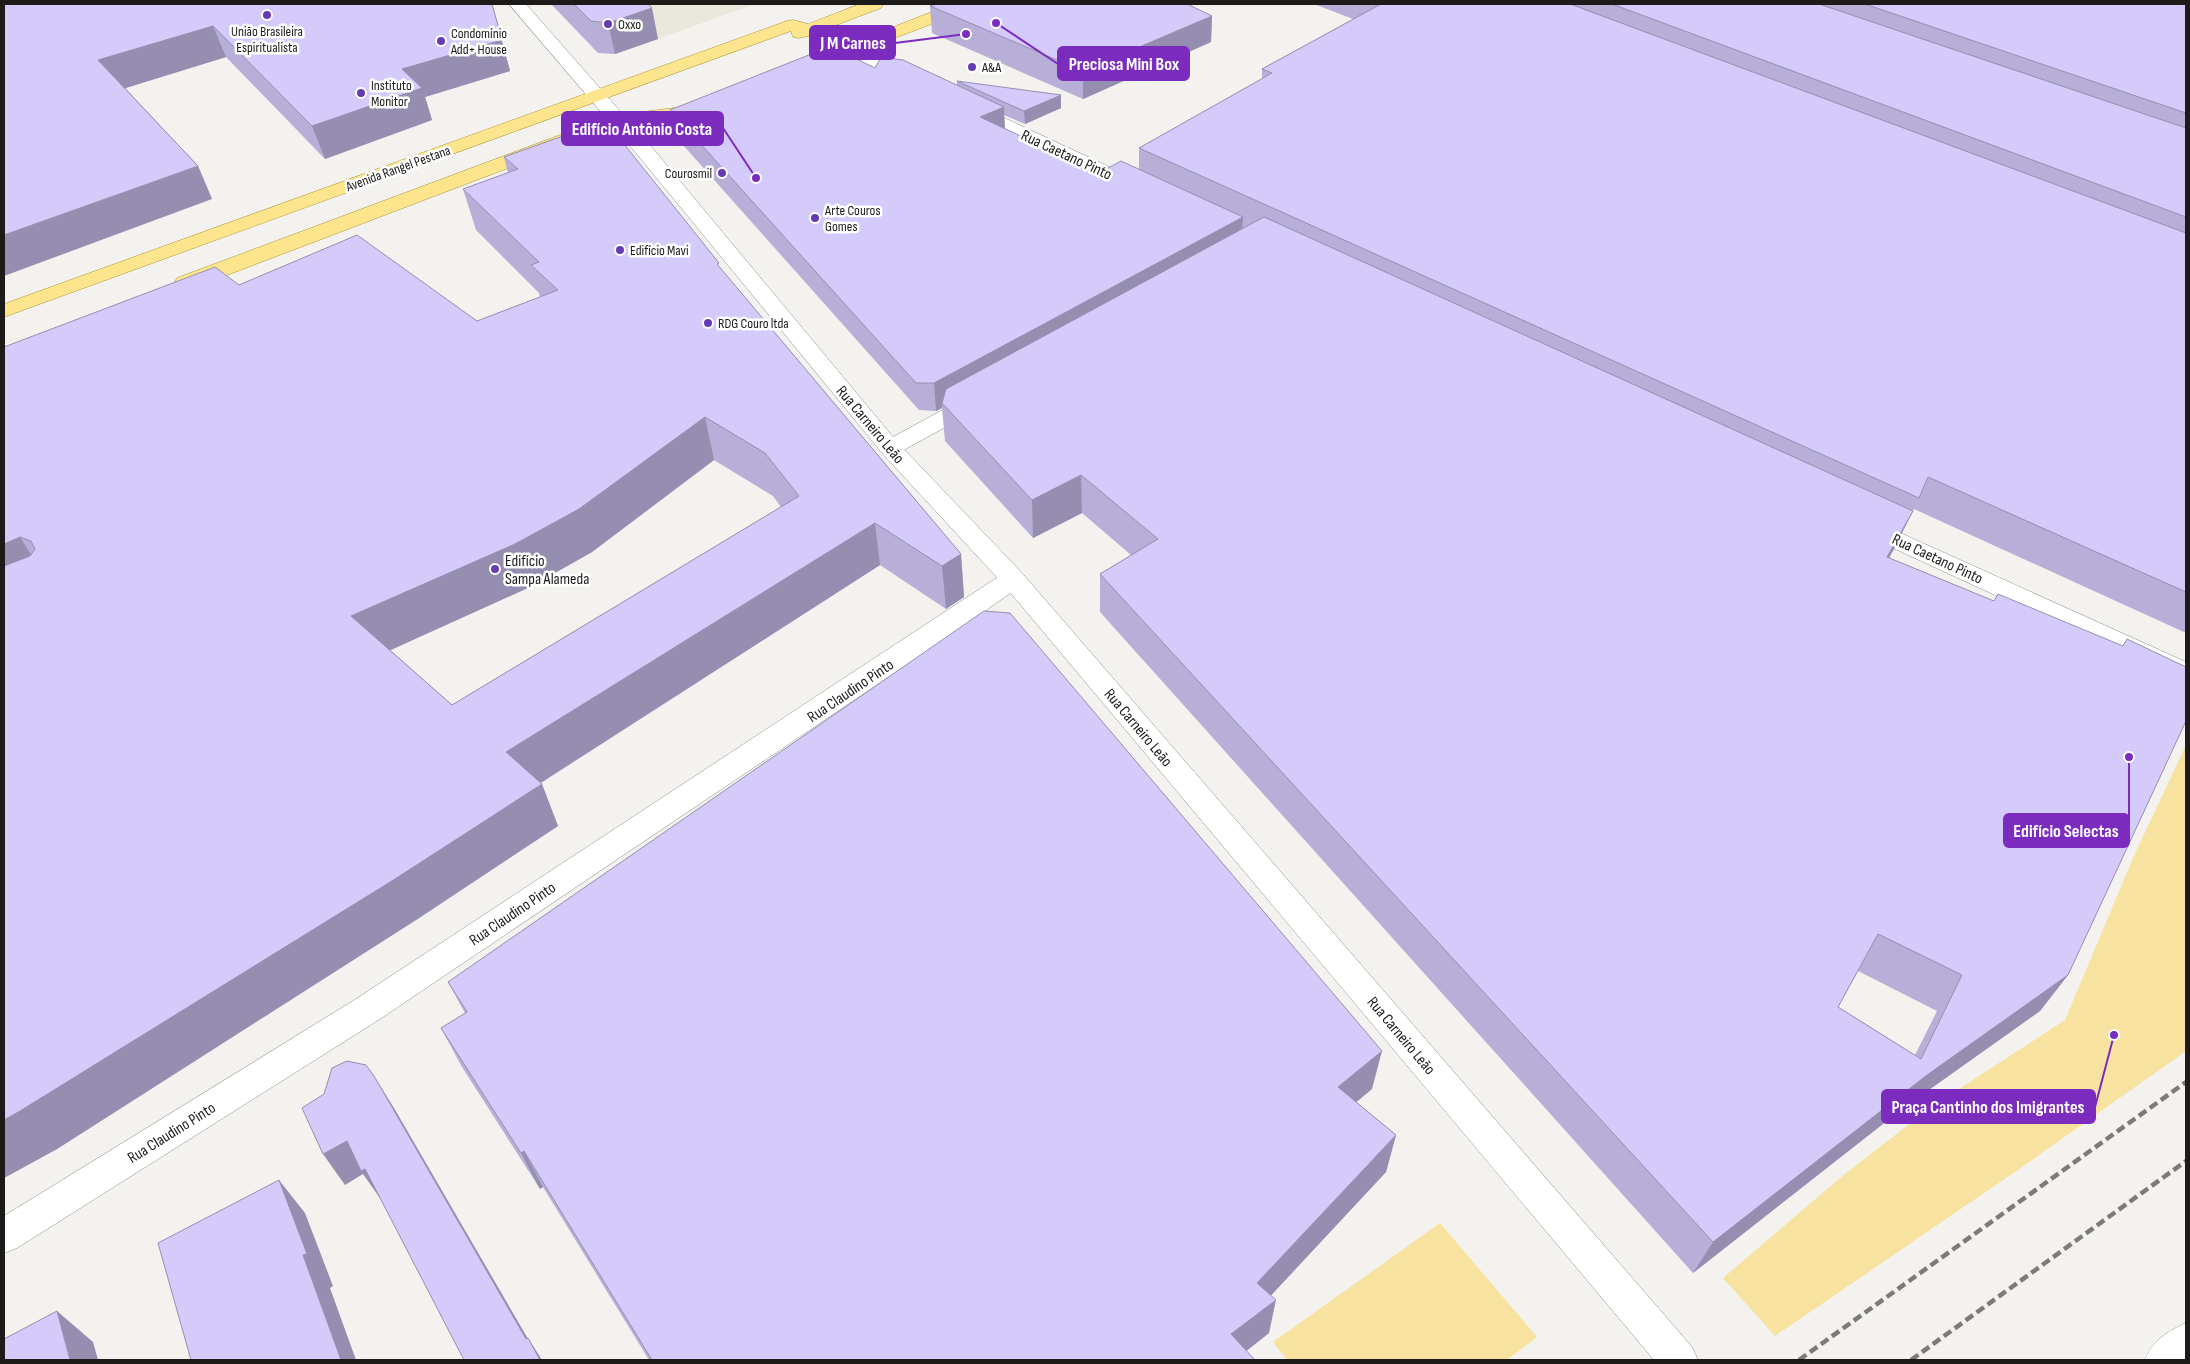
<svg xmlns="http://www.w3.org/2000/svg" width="2190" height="1364" font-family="'Sofia Sans Condensed',sans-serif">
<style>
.built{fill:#eae7dc}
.green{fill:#f7e39f}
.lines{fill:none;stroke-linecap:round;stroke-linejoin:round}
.minor-casing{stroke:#8b8a87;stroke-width:1}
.tertiary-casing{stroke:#8b8a87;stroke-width:1}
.primary-casing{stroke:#ac9333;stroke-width:1}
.minor{fill:#fff;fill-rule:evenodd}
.tertiary{fill:#fff;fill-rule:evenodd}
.primary{fill:#fce58d;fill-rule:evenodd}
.rail{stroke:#7c7b79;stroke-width:4.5;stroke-dasharray:9 4.5;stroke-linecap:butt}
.wall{fill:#b7afd8;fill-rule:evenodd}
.shaded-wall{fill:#958eb0}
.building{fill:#d5cbfb;stroke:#958eb0;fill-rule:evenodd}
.poi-dot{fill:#653bb2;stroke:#fff;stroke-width:2}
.labels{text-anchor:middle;stroke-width:5;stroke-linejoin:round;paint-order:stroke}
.far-poi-label{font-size:14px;fill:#1c1b1a;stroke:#fff;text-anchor:start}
.far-street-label{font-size:14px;fill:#1c1b1a;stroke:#fff}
.street-label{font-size:16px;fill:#1c1b1a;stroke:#fff}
.poi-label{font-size:16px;fill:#1c1b1a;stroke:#fff;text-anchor:start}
.leader{fill:none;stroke:#7b2cbf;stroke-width:2}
.callout-dot{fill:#7b2cbf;stroke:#fff;stroke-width:2}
.callout{fill:#7b2cbf;stroke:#7b2cbf;stroke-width:2}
.callout-label{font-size:18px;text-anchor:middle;font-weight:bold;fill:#fff}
</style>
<rect width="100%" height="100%" fill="#f3f2ee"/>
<path class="built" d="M646,4H755L658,39Z"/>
<path class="green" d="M2186,745V1051L2025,1165L1775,1336L1723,1278L1845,1174L1908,1125L1962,1087L2065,1020L2133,858Z
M1440,1223L1537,1337L1507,1360H1287L1273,1342Z"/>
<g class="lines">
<defs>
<path id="minor" d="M976,394L984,396L988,401L984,406L898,453L890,456L882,453L878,448L882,443L968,396Z
M1013,570L1022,573L1026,579L1022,585L952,634L380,1019L17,1248L4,1253V1216L356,999L1004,573Z
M2186,1323V1360H2145C2152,1341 2168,1331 2186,1323Z"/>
<path id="tertiary" d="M509,4H526L655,151L898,443L1022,573L1692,1347L1698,1360H1654L1004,585L882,453L641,159Z
M850,46L917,76L920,80L917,84H905L844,55L841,51L844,47Z
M970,102L1144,183L1147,187L1144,191H1130L963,112L961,108L963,104Z
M1865,517L2186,662V683L1856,531L1852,525L1856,519Z"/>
<path id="primary" d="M860,4H883L881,8L823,30L850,44L952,4H975L973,8L809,71L803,70L800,66L803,62L835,50L808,36L799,38L793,37L791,31L4,317V304L787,21L793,20L808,24Z
M706,100L713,102L715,106L713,110L701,115L621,125L193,288L185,289L177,288L174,283L177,278L611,116L690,106Z"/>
</defs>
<use href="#minor" class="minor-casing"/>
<use href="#tertiary" class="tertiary-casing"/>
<use href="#primary" class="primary-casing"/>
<use href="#minor" class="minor"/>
<use href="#tertiary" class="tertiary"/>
<use href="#primary" class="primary"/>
<path class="rail" d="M1799,1360L2186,1082
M1911,1360L2186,1161"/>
</g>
<path class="wall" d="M4,4H492L510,71L425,97L432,120L325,159L226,57L125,88L198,166L212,199Z
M551,4H648L658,39L615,54L598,53Z
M1314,4H2186V633L1914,509L1889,558L1994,601L2122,646L2127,639L2068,975L2040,1011L1902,1109L1693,1273L1100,612V574L1131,555L1082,513L1033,538L945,441L942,408L936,411L919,410L675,136L670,110L875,68L957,85V81L1061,108L1025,124L1004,115L1005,129L1099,173L1139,169V148L1262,79V69L1353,19ZM1858,971L1937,1011L1915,1055L1838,1007Z
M930,6L1212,16L1211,42L1083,99L932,33Z
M504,157L720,268L961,554L964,597L946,609L880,565L541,783L558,826L416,920L57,1149L4,1178V347L239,285L477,321L540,297L539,293L476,230L463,189L508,173ZM714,460L773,496L781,507L452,705L390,650L530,587L592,552Z
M448,982L1372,1089L1356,1102L1396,1135L1386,1172L1271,1295L1269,1333L1246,1351L1255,1360H649L543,1187L540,1189L462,1067L441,1028L465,1013Z"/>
<path class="shaded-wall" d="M492,4L510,71L425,97L432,120L325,159L312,126L402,69Z
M652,8L658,39L615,54L608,23Z
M1212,16L1211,42L1083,99V71Z
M213,26L226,57L113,92L98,60Z
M1061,95V108L1025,124L1024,111Z
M1004,107L1005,133L980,117Z
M198,166L212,199L4,276V235Z
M1243,217L1241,244L942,403V408L936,411L934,383Z
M705,417L714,460L592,552L530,587L371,659L351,616Z
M1081,475L1082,513L1033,538L1032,500Z
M1913,511L1894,549L1868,595L1887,557Z
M875,523L880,565L523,794L506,752Z
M20,537L47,580L4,598V544Z
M961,554L964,597L946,609L942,566Z
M542,784L558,826L416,920L57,1149L4,1178V1120Z
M2068,975L2040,1011L1902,1109L1693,1273L1713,1242L1927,1075Z
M1382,1051L1372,1089L1330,1124L1338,1087Z
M374,1076L394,1108L531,1344L528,1338L542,1360H540L526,1339Z
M1396,1135L1386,1172L1251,1317L1257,1283Z
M347,1141L386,1199L382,1201L363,1174L345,1185L323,1154Z
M524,1151L543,1187L540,1189L521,1153Z
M279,1180L305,1213L333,1286L330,1288L356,1360H341L303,1255Z
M1276,1300L1269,1333L1235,1360L1231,1334Z
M57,1311L93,1342L98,1360H70Z"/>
<path class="building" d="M4,4H492L502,40L402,69L422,88L312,126L213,26L98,60L198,166L4,235Z
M574,4H648L652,8L608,23L591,21Z
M937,4H1187L1212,16L1083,71L930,6Z
M1381,4H1570L2186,233V592L1928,477L1919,498L1139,148L1272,73L1262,69Z
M1612,4H1819L2186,128V217Z
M1865,4H2186V113Z
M824,49L840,51L875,68L881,57L903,60L1004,107L980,117L1099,173L1121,161L1243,217L934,383H916L670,110Z
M957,81L1061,95L1024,111Z
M591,126L612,129L719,263L717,264L961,554L942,566L875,523L506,752L542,784L395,879L20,1111L4,1120V566L30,556L35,549L31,541L20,537L4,544V347L215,267L239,285L357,235L477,321L558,290L531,265L539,262L463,189L518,169L504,157ZM705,417L765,453L799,496L452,705L351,616L515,544L579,509Z
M1264,217L1913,511L1887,557L1994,601L1998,594L2123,646L2127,639L2186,667V721L2068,975L1927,1075L1713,1242L1100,574L1158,539L1081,475L1032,500L942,403L946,389ZM1878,934L1962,975L1921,1059L1838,1007Z
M984,611L1010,613L1382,1051L1338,1087L1396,1135L1257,1283L1276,1300L1231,1334L1255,1360H652L524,1151L521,1153L441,1028L467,1012L448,982Z
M347,1061L366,1065L374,1076L526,1339L528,1338L540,1360H464L365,1169L361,1171L347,1141L323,1154L302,1108L324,1094L332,1068Z
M279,1180L307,1254L303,1255L341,1360H191L158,1243Z
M57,1311L70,1360H4V1339Z"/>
<g class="poi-dot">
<circle cx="267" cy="15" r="5"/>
<circle cx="608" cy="24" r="5"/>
<circle cx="441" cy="41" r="5"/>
<circle cx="972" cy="67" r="5"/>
<circle cx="361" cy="93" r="5"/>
<circle cx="722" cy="173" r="5"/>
<circle cx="815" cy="218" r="5"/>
<circle cx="620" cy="250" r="5"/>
<circle cx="708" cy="323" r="5"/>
<circle cx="495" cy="569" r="5"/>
</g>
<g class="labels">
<g class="far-poi-label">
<text x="618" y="29">Oxxo</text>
<text x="267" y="36" text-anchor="middle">União Brasileira<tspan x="267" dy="16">Espiritualista</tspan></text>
<text x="451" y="38">Condomínio<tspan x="451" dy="16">Add+ House</tspan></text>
<text x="982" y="72">A&amp;A</text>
<text x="371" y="90">Instituto<tspan x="371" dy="16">Monitor</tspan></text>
<text x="712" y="178" text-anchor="end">Courosmil</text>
<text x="825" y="215">Arte Couros<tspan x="825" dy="16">Gomes</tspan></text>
<text x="630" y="255">Edifício Mavi</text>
<text x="718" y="328">RDG Couro ltda</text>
</g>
<g class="far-street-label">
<text transform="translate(398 168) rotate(-20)" y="5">Avenida Rangel Pestana</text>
</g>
<g class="street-label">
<text transform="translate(1067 154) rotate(25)" y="6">Rua Caetano Pinto</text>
<text transform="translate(871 424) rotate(50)" y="6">Rua Carneiro Leão</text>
<text transform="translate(1938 558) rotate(25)" y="6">Rua Caetano Pinto</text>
<text transform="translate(850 690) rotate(-34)" y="6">Rua Claudino Pinto</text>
<text transform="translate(1139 727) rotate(50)" y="6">Rua Carneiro Leão</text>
<text transform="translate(512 913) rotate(-34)" y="6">Rua Claudino Pinto</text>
<text transform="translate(1402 1035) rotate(50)" y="6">Rua Carneiro Leão</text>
<text transform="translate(171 1132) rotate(-32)" y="6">Rua Claudino Pinto</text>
</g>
<g class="poi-label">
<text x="505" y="566">Edifício<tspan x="505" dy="18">Sampa Alameda</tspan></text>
</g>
</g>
<path class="leader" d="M966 34L895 43M996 23L1058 64M756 178L723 128M2129 757L2129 830M2114 1035L2095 1107"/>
<g class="callout-dot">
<circle cx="966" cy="34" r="5"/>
<circle cx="996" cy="23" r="5"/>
<circle cx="756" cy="178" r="5"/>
<circle cx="2129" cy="757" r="5"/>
<circle cx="2114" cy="1035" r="5"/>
</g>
<g class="callout">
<rect x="810" y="26" width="85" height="33" rx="5"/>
<rect x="1058" y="47" width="131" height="33" rx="5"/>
<rect x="562" y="112" width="161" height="33" rx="5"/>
<rect x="2004" y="814" width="125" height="33" rx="5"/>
<rect x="1882" y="1090" width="213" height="33" rx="5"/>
</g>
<g class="callout-label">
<text x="853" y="49">J M Carnes</text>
<text x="1124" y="70">Preciosa Mini Box</text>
<text x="642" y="135">Edifício Antônio Costa</text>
<text x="2066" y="837">Edifício Selectas</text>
<text x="1988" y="1113">Praça Cantinho dos Imigrantes</text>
</g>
<rect width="2190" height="1364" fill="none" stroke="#1c1b1a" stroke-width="10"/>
</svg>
